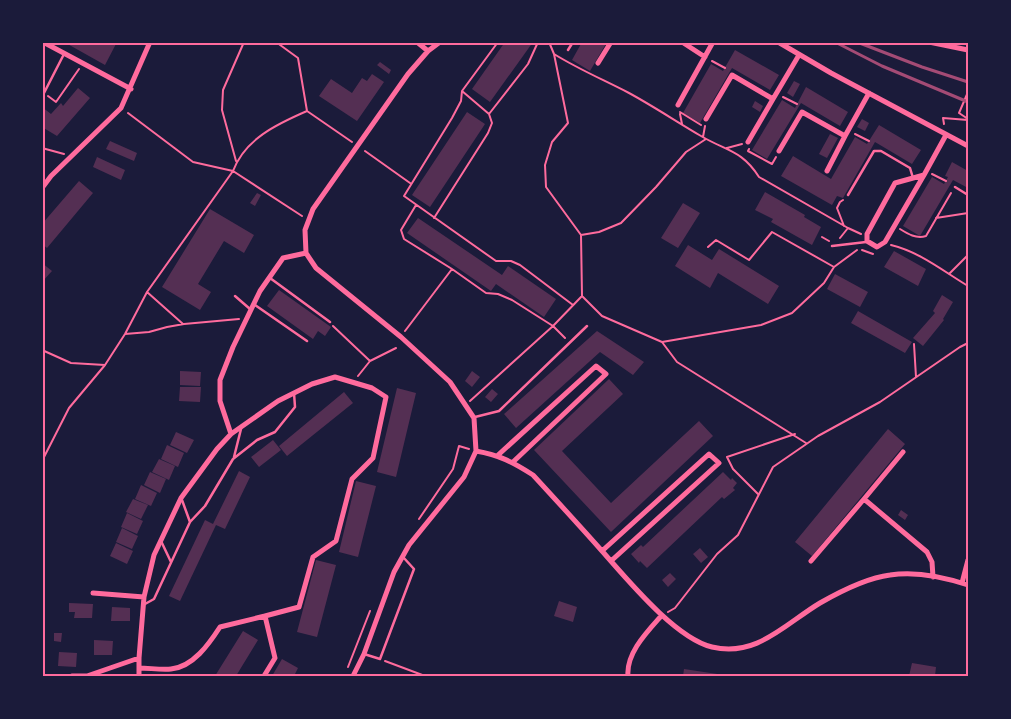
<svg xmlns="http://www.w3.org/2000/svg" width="1011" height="719" font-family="Commissioner,sans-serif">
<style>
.building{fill:#542f53}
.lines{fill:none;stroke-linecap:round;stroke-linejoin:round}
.path{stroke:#ff6b9d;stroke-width:2}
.service{stroke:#ff6b9d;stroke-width:2.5}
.minor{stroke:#ff6b9d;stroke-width:5}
.rail{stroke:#a44b75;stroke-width:3}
.neatline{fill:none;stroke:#ff6b9d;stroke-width:2}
</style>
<rect width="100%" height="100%" fill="#1b1b3a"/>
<path class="building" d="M64,42H117L105,65Z
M505,42H533L490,102L472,89Z
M582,42H607L590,71L572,60Z
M735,50L779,75L770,90L732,68L700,123L683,113L711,64L723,71Z
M380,62L391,70L389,74L377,65Z
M372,74L384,82L357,121L319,96L331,79L352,93L362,78L367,81Z
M794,81L800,84L793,97L787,93Z
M806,87L848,112L840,126L801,103L767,159L752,150L782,100L795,108Z
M78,88L90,98L57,136L42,127V107L51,114L61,103L63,106Z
M755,101L763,106L760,112L752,107Z
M467,112L485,124L430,207L412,195Z
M862,119L869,123L865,131L857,127Z
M879,125L921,150L912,164L875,142L843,198L837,196L832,205L781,176L793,156L831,179L855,137L867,144Z
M830,134L838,138L827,158L819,154Z
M110,141L137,153L134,161L106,149Z
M97,157L125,170L121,180L93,167Z
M952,162L968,171V188L953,180L920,236L903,226L932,177L944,184L948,177L945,176Z
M79,181L93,193L47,248L42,244V224Z
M765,192L805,215L804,217L821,227L812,245L771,222L773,219L755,210Z
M257,193L261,195L255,206L250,203Z
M683,203L700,213L678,248L661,238Z
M210,209L254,235L244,253L224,241L198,284L211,292L200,310L162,287Z
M418,218L502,275L508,266L556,299L544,317L496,284L491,291L407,233Z
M688,245L712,260L719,249L779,286L768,304L718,273L710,288L675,266Z
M894,251L926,269L918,286L884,267Z
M42,263L52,271L42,282Z
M835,274L868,292L860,307L827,289Z
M279,290L331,327L325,336L318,331L313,339L267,306Z
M942,295L953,302L943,319L944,320L923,346L913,338L935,313L933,311Z
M858,311L912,342L905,353L851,323Z
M597,331L644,362L633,375L600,352L516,428L504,414Z
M180,371L201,372L200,386L180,385Z
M472,371L480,377L472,387L465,381Z
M609,379L623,394L562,451L611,503L699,421L713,436L611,532L534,450Z
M180,387H201L200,402L179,401Z
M397,388L416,393L396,477L377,472Z
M492,389L498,394L491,402L485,397Z
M344,392L353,403L287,456L279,446Z
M888,429L905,444L812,556L795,542Z
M176,432L194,440L187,453L170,445Z
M273,440L281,450L259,467L251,457Z
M167,445L184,453L178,467L161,459Z
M159,459L175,466L169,480L152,472Z
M239,471L250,477L225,529L216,525L180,601L169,596L205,520L213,524Z
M150,472L166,479L160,493L144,485Z
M723,472L731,480L732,478L737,483L733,488L735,490L724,499L722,497L647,568L640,561L639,563L631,554L641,545L643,547Z
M356,481L376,486L358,557L339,552Z
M141,485L157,493L151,506L135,499Z
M133,499L148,505L141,519L126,512Z
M901,510L908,515L905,520L898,515Z
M127,513L143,521L137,534L121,527Z
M122,528L138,536L132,549L116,542Z
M116,543L133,551L127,564L110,556Z
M700,548L708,557L701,563L693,554Z
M316,560L336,565L317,637L297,632Z
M670,573L676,579L668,587L662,580Z
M559,601L577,607L573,622L554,616Z
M69,603L93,604L92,618H74L75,612H69Z
M112,607L130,608V621H111Z
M243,631L258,640L236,676H215Z
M54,633H62L61,642L54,641Z
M94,640L113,641L112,655H94Z
M59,652L77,653L76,667L58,666Z
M282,659L298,668L294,676H272Z
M912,663L936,667L935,676H909Z
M684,669L724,675V676H683Z"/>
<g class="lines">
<path class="path" d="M549,42L554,54L568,123L552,142L545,165L546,187L581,235L582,296
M554,54C578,69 604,80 629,93C653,106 677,122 701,136C726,151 742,150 759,177L848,228L861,234
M712,61L725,68
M462,91L461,101L452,118L404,196L496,261H511L520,265L573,305
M968,92L959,113L968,119
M48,96L56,102L79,69
M783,97L797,104
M307,111L352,142
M680,112L701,125
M128,113L193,162L233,171L302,216
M489,114L462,91L498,42
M680,114L682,124
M944,124L943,118L968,120
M855,134L869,141
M703,137L705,126
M42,148L64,154
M727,148L742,144
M749,149L748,151L772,164L776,157
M365,151L410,183
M236,161L222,110L223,90L244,42
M932,174L946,181
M843,200L840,202L837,208L844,226
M416,205L401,230L404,239L452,269L486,293L498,294L512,300L553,326L565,338
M434,218L488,133L492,123L489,114L528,64L538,42
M936,218L968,213
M900,229C908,234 916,239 926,236L951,193
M581,235L599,232L621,223L656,187L686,152L706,139
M822,237L829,241
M840,238L848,228
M891,245C920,252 943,271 968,286
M708,247L716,240L749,260L772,232L834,267
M862,250L873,254
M949,274L968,255
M147,292L183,324
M333,326L370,361
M405,331L452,269
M125,334L149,332L167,327L184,324L239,319
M662,342L761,325L792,313L824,283L834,267L857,250
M914,344L916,377
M42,350L71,363L105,365
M358,376L370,361L396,348
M470,401L553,326L582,296L602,316L662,342L677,362L806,443
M42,461L69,408L105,365L125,334L147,292L233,171C245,139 277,124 307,111L298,58L276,42
M758,494L733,469L727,457L795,434
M419,519L453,469L459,446L469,449
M668,612L675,608L717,554L738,535L773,467L818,436L880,402L960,347L968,343
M385,661L425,676
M348,667L370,611"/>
<path class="service" d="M568,50L573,42
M44,93L64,54
M955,187L968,195
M848,195L874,151H881L910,168L913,178
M832,246L866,242
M270,278L330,322
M235,296L250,309
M255,305L307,341
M475,417L499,411L587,326
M234,457L241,429
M182,500L190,522
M161,541L171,562
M145,604L154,599L190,522L205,506L233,459L257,440L275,432L295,407L294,393
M364,654L380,659L414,569L403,557"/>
<path class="minor" d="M43,42L131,89
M417,42L428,51
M682,42L705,57
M778,42L831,73L968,146
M929,42L968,50
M598,63L611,42
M678,105L713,42
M706,119L732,75L773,99L799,55
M748,142L773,99
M779,151L802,112L845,136L869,93
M827,171L845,136
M924,175L885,242L877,247L867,241V234L895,183L924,175L946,135
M42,188L51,176L121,108L150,42
M306,253L316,268L401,337L450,382L474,418L476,451L464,477L409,545L394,572L364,654L353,676
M306,253L305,230L313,209L408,74L428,51L440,42
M231,434L278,401L312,384L335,377L372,388L386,397L373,458L352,479L336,541L313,557L299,607L265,616
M476,451C499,455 513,462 533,475C556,500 579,525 602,551C627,579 675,638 712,647C756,658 785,624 820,603C841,591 866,578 890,575C915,571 944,577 968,585
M497,456L596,366L606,374L513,462
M864,499L903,452
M602,551L709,454L719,463L611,561
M811,561L864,499L927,552L932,562L933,577
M962,583L968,560
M93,593L144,597
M139,668C149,668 161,670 171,669C193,667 209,644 220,627L265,616L275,658L264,676
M72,676H87L139,658
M139,676V658L144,597L154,555L181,498L217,449L231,434L220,401V380L233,347L260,291L283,258L306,253
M628,676C626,653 647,632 662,615"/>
<path class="rail" d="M835,42L882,66L968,102
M857,42L922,67L968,82"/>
</g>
<rect width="1011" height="719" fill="none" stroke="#1b1b3a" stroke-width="88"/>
<rect x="44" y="44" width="923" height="631" class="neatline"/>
</svg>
